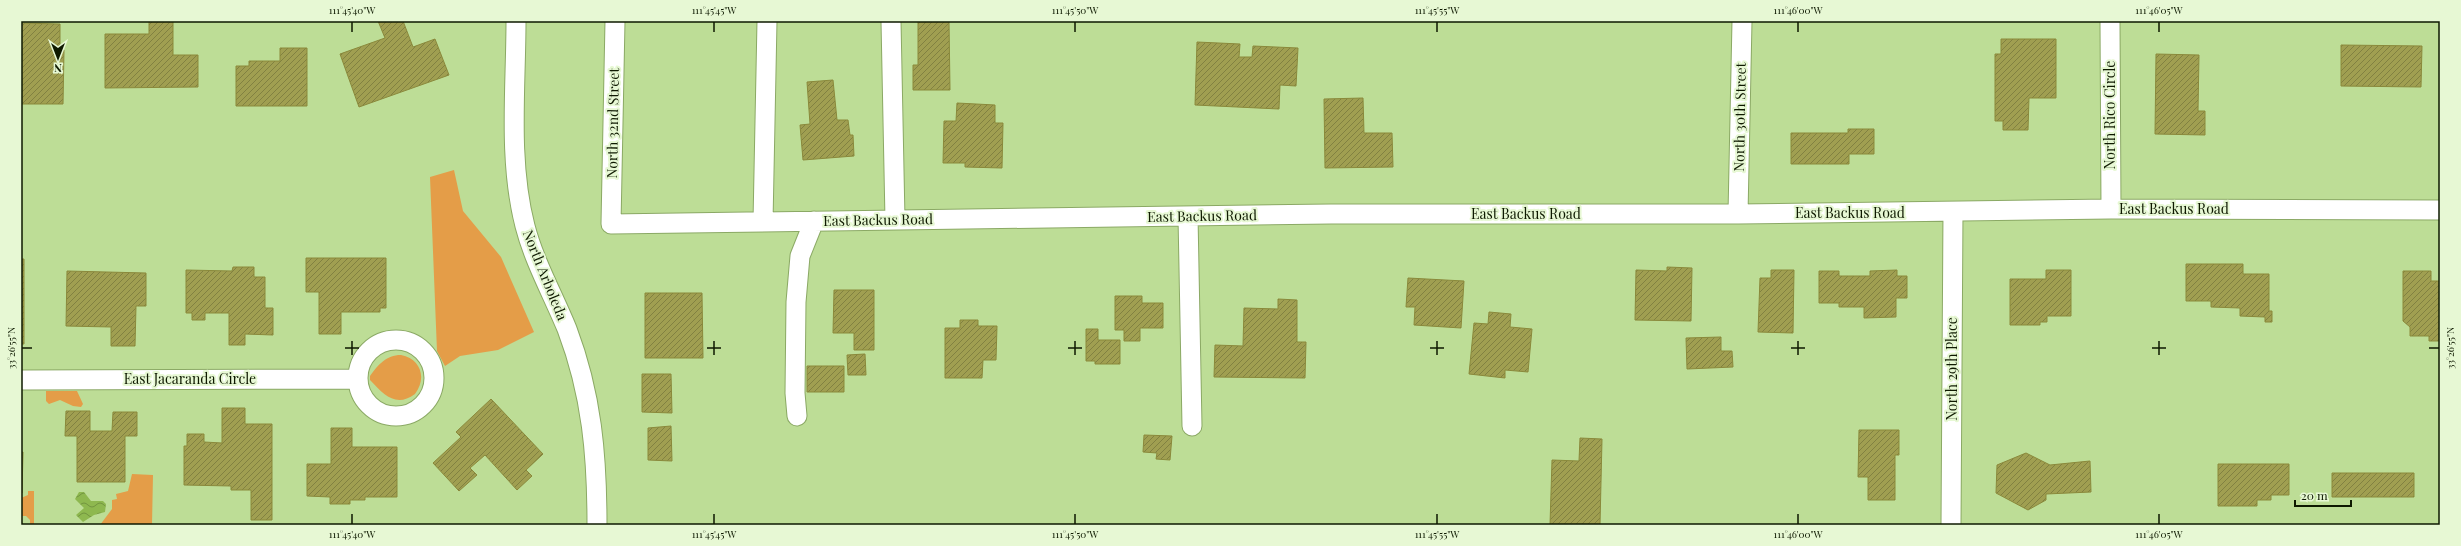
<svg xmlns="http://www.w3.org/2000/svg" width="2461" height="546" font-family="'Playfair Display',serif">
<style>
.green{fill:#e49d48}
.water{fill:url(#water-waves)}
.building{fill:url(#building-hatch);stroke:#8a893b}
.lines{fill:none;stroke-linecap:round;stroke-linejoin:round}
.minor-casing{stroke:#8ba965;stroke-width:21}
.minor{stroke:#fff;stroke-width:19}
.ticks{fill:none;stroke:#0e1900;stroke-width:1.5}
.labels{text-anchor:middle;stroke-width:4;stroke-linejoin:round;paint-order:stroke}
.street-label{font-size:14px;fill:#0e1900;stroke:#e7f8d4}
.neatline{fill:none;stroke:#0e1900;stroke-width:1.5}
.ticks-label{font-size:10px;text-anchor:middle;fill:#0e1900}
</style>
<defs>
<pattern id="water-waves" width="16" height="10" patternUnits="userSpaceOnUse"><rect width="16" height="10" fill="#8eb84f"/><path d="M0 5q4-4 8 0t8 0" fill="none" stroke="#72953f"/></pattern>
<pattern id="building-hatch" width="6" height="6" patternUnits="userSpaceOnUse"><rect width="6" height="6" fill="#a09f51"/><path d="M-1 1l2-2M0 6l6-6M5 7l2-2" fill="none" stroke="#818141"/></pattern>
</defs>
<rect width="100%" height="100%" fill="#bddd96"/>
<path class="green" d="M454,170L463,211L501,257L534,332L498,350L460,356L445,366L437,351L430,177Z
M401,355C421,359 427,378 415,394C396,408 384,395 370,380V376C378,365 386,355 401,355Z
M46,391H77L83,404L81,407L73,406L60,400L49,404L46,401Z
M132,474L153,475L152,525H100L112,509V500L117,499L116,494L128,491Z
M28,491H34V525H30V520L26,516H21V498L28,495Z"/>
<path class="water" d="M79,492H84L91,501H103L106,504L105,512L94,515L83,522L76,515L84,508L75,499Z"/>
<path class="building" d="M149,21H173V55H198V87L105,88V34H149Z
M378,21H403L413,47L435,39L449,75L359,107L340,54L385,38Z
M918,21H949L950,90H913V65H918Z
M21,23L60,24V50H64L63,104H21Z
M2001,39H2056V98H2029L2028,130H2003V121H1995V54H2001Z
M1197,42L1240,44L1239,57H1252L1253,46L1298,48L1296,86L1280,85L1279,109L1195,105Z
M2341,45L2422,46L2421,87L2341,86Z
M280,48H307V106H236V66H249V61H280Z
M2156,54L2199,55L2198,111H2205V135L2155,134Z
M833,80L837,120H848L850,135H853L854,156L803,160L800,125L810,124L807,82Z
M1363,98L1364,133H1392L1393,167L1325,168L1324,99Z
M957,103L995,105V123H1003L1002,168L965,167V163H943L944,121H956Z
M1848,129H1874V154H1849V164H1791V133H1848Z
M306,258H386V308H380V312H341V334H319V292H306Z
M21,259H24V344H21Z
M2186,264H2243V274H2269V311H2272V322H2265V317L2240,316V308L2211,307V301H2186Z
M233,267H254V277H265V308H273V335L245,334V345H229V313H205V320H192V313H186V270L232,271Z
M1667,267L1692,268L1691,321L1635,320L1636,270L1667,271Z
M1771,270H1794L1793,333L1758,332L1760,278H1771Z
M1897,270V276H1907V298H1896V317L1864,318V307H1839V303H1819V271H1839V276H1870V271Z
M2046,270H2071V316H2047V322H2040V325H2010V279H2046Z
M67,271L146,273V306H136L135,346H111V327L66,326Z
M2403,271H2431V281H2440V341H2429V336H2410V327L2403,321Z
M1408,278L1464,281L1461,328L1414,325L1415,307H1406Z
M834,290H874V350H854V333H833Z
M645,293H702L703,358H645Z
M1115,296H1142V303H1163V328H1140V341H1124V330H1115Z
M1278,299L1297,300V342H1306L1305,378L1214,377L1215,345L1243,346L1244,308L1278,309Z
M1489,312L1511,314L1510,327L1532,329L1528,372L1505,370V378L1469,374L1474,323L1488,324Z
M960,320H978V326H997L996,360H983L982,378H945V328H960Z
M1086,329H1098V340H1120V364H1095V361H1086Z
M1721,337V351H1732L1733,367L1687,369L1686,338Z
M865,354L866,375H848L847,355Z
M807,366H844V392H807Z
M642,374H671L672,413L642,412Z
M491,399L543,454L526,470L532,476L517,490L485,455L470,468L477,475L459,491L433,463L461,437L456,432Z
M222,408H245V424H272V520H251V490H231V486L184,485V446H187V434H204V442L222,443Z
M66,411H90V431H112L113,412H137V436H125V482H77V436H65Z
M671,426L672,461L648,460V428Z
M331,428H352V447H397V497H365V500H350V504H330V497L307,496V464H331Z
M1859,430H1899V455H1895V500H1868V477H1858Z
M1144,435L1172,436L1170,460L1156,459L1157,453L1143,452Z
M1580,438L1602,439L1600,525H1550L1552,460L1579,461Z
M21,452H23L22,493H21Z
M2026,453L2050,465L2090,461L2091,492L2046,494V500L2028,510L1996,493L1997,465Z
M2218,464H2289V495H2271V500H2257V506H2218Z
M2332,473H2414V497H2332Z"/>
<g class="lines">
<defs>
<path id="minor" d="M516,21C516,88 508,160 525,226C534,261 553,295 567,329C592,395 597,456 597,525
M615,21L611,224L1331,214H1738L2111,209L2440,210
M891,21L895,220
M2110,21L2111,209
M1738,214L1742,21
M1188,216L1192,426
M763,222L767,21
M358 378a38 38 0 1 1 76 0a38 38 0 1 1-76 0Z
M21,380L358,379
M797,416L795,393L796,302L800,256L814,221
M1951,525L1953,212"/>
</defs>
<use href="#minor" class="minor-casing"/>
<use href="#minor" class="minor"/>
</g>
<path class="ticks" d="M352,22V32M714,22V32M1075,22V32M1437,22V32M1798,22V32M2159,22V32M352,341V355M714,341V355M1075,341V355M1437,341V355M1798,341V355M2159,341V355M22,348H32M345,348H359M707,348H721M1068,348H1082M1430,348H1444M1791,348H1805M2152,348H2166M2429,348H2439M352,514V524M714,514V524M1075,514V524M1437,514V524M1798,514V524M2159,514V524"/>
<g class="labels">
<g class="street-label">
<text transform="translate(2110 115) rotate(-90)" y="5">North Rico Circle</text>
<text transform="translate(1740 117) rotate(-89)" y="5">North 30th Street</text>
<text transform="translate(613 123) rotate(-89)" y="5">North 32nd Street</text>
<text x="2174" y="214">East Backus Road</text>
<text x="1850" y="218">East Backus Road</text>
<text x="1526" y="219">East Backus Road</text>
<text transform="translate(1202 216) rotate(-1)" y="5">East Backus Road</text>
<text transform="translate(878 220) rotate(-1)" y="5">East Backus Road</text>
<text transform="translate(545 275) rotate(68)" y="5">North Arboleda</text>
<text transform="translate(1952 369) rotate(-90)" y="5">North 29th Place</text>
<text x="190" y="384">East Jacaranda Circle</text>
</g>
</g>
<rect width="2461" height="546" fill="none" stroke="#e7f8d4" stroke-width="44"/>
<g transform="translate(58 58) rotate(180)" stroke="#e7f8d4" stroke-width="3" paint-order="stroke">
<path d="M0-3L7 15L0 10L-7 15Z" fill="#0e1900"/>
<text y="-6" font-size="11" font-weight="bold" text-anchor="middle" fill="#0e1900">N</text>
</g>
<path d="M2295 500v6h56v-6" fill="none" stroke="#0e1900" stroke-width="2"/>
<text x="2301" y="500" font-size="12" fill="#0e1900" stroke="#e7f8d4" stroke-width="3" paint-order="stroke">20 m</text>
<rect x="22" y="22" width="2417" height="502" class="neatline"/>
<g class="ticks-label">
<text x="352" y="14">111°45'40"W</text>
<text x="714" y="14">111°45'45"W</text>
<text x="1075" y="14">111°45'50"W</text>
<text x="1437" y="14">111°45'55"W</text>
<text x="1798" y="14">111°46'00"W</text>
<text x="2159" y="14">111°46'05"W</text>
<text transform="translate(2450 348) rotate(-90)" y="4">33°26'55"N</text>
<text transform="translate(11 348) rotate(-90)" y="4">33°26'55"N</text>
<text x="352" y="538">111°45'40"W</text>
<text x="714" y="538">111°45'45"W</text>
<text x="1075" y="538">111°45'50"W</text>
<text x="1437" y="538">111°45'55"W</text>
<text x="1798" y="538">111°46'00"W</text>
<text x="2159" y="538">111°46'05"W</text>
</g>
</svg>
